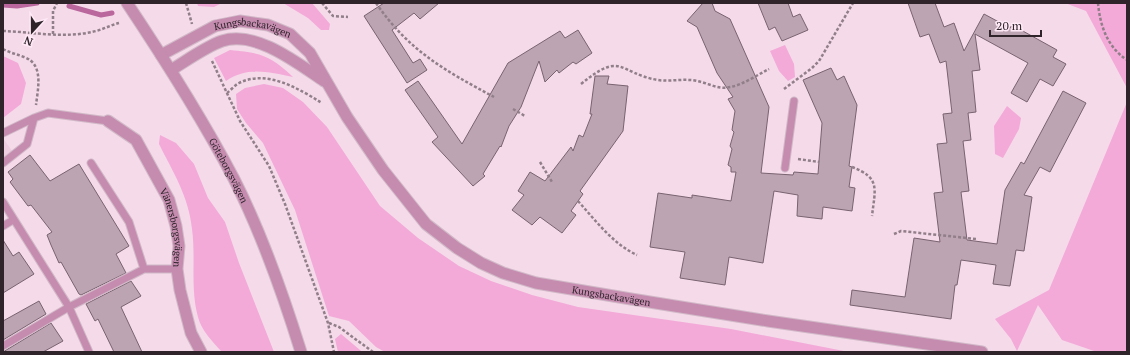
<svg xmlns="http://www.w3.org/2000/svg" width="1130" height="355" font-family="'PT Serif',serif">
<style>
.built{fill:#eecde1}
.green{fill:#f3aad8}
.lines{fill:none;stroke-linecap:round;stroke-linejoin:round}
.stream{stroke:#ba679d;stroke-width:5}
.building{fill:#bda4b3;stroke:#796370}
.service-casing{stroke:#d1b9c7;stroke-width:9}
.minor-casing{stroke:#d1b9c7;stroke-width:13}
.tertiary-casing{stroke:#d1b9c7;stroke-width:13}
.path{stroke:#907e88;stroke-width:2.5;stroke-dasharray:3 2;stroke-linecap:butt}
.service{stroke:#c58cb0;stroke-width:7}
.minor{stroke:#c58cb0;stroke-width:11}
.tertiary{stroke:#c58cb0;stroke-width:11}
.labels{text-anchor:middle;stroke-width:3.5;stroke-linejoin:round;paint-order:stroke}
.street-label{font-size:10px;fill:#2e242a;stroke:#ffe9f6}
</style>
<rect width="100%" height="100%" fill="#f5daea"/>
<path class="built" d="M3,138L12,151L3,157Z"/>
<path class="green" d="M197,3H222L214,7L198,6Z
M283,3H312L330,24L329,30H321L308,18Z
M1065,3H1127V88L1086,11Z
M785,45L794,64L795,77L788,81L779,71L770,51Z
M230,50C261,53 270,55 293,77C268,72 248,66 226,81L214,58Z
M3,56L18,63L26,83L21,104L3,118Z
M264,84L283,88L303,102L327,127L380,206L418,238L459,266L491,281L532,295L578,307L731,329L849,352H385L376,347L349,321L329,316L295,210L263,143L246,123L237,109L236,94L245,88Z
M1127,102V352H1097L1062,340L1038,305L1017,351L1011,339L995,319L1049,290Z
M1007,106L1021,118L1019,129L1003,158L995,154L994,126Z
M160,135L176,143L194,164L208,198L225,222L239,263L274,352H222C213,342 201,330 198,317C190,288 196,258 192,229C189,197 173,172 159,144Z
M341,334L360,350L362,352H338L335,339Z"/>
<g class="lines">
<path class="stream" d="M3,5L17,6L37,3
M69,6L101,15L112,13"/>
</g>
<path class="building" d="M384,3H439L420,19L414,13L392,30L413,63L420,59L427,70L407,83L364,16Z
M703,3H712L715,11L730,19L769,107L761,173L793,175L794,172L818,174L822,123L803,80L831,68L837,80L844,76L857,105L849,166L852,167L849,187L855,188L852,211L823,207L822,219L797,216L798,195L774,191L763,263L729,257L725,285L680,278L685,252L650,247L658,193L692,198V195L731,201L736,172H731V167L728,165L732,149L730,146L734,132L732,130L735,111L728,99L733,97L717,73L697,27L687,21Z
M758,3H788L793,17L800,14L808,30L782,41L775,27L769,30Z
M908,3H935L944,27L954,23L964,51L984,14L1010,28L1012,25L1057,50L1053,57L1066,64L1053,86L1040,79L1027,102L1011,93L1028,63L975,34L980,70L972,71L976,112L968,113L971,140L963,141L969,191L961,192L967,240L997,244L1005,190L1021,162L1024,164L1063,91L1086,103L1050,172L1040,167L1024,195L1032,197L1024,251L1016,250L1010,286L993,284L996,265L961,260L957,285H955L951,319L850,305L852,290L905,297L914,238L940,242L934,193L943,192L937,144L947,143L943,114L952,113L946,61L940,63L929,34L920,37Z
M578,30L592,53L576,64L573,62L559,73L557,70L545,82L539,61L521,107L509,126L501,147L500,146L483,174L485,176L473,186L432,142L438,137L405,90L418,81L462,144L508,63L560,31L565,38Z
M595,76H609L607,84L628,86L623,131L580,191L583,194L571,211L576,215L562,233L540,217L532,225L512,210L524,195L518,191L530,172L545,181L571,147L573,151L579,135L583,137L592,114H590Z
M30,155L50,181L79,164L129,246L116,254L126,273L81,295L79,294L61,262L59,263L51,245L47,235L52,232L31,205L28,206L10,182L13,179L8,172Z
M3,240L13,256L19,252L34,274L3,293Z
M131,281L141,296L121,307L142,352H114L98,319L95,321L86,304Z
M39,301L46,314L3,340V321Z
M51,323L63,341L43,352H3Z"/>
<g class="lines">
<defs>
<path id="service" d="M3,133L34,118
M3,163L27,144L34,118L48,113L108,121
M91,163L129,222L144,269
M785,168L794,101
M3,202L69,307L89,352
M3,226L13,220
M3,346L69,307L144,269H177"/>
<g id="minor">
<path id="s1" d="M161,55L215,26L240,21L268,25L290,34L310,53L347,117L383,170L426,224L457,248L481,263L503,273L536,283L631,299L768,321L982,352"/>
<path d="M171,70C186,61 205,47 222,41C256,30 297,63 324,81"/>
<path id="s2" d="M108,121L136,140L169,200L176,226L179,246L177,269L180,290L191,333L201,352"/>
</g>
<g id="tertiary">
<path id="s3" d="M127,3C165,60 202,118 234,179C262,234 283,294 301,352"/>
</g>
</defs>
<use href="#service" class="service-casing"/>
<use href="#minor" class="minor-casing"/>
<use href="#tertiary" class="tertiary-casing"/>
<path class="path" d="M186,3L192,24
M322,3L333,16L348,17
M376,3C409,51 444,70 494,97
M1098,3C1100,25 1107,47 1127,60
M3,31C33,32 66,39 96,31C104,29 111,25 119,23
M53,34V11L57,3
M3,49C10,53 17,54 24,57C44,64 38,88 36,105
M212,61L240,121L269,166L285,204L328,323L334,352
M581,84C623,50 617,73 658,80C671,82 684,78 697,81C708,83 719,90 730,87C743,85 757,75 769,69
M784,89L812,68L819,61L853,3
M227,93C231,90 235,85 239,83C267,69 299,89 322,103
M513,109L525,116
M798,159L819,162
M540,162L552,182
M852,167C881,178 875,189 872,216
M578,201C596,221 613,244 637,255
M894,234L901,231L976,239
M329,323L339,327L373,352"/>
<use href="#service" class="service"/>
<use href="#minor" class="minor"/>
<use href="#tertiary" class="tertiary"/>
</g>
<g class="labels">
<g class="street-label">
<text dy="4" stroke="none"><textPath href="#s1" startOffset="100">Kungsbackavägen</textPath></text>
<text dy="4" stroke="none"><textPath href="#s3" startOffset="196">Göteborgsvägen</textPath></text>
<text dy="4" stroke="none"><textPath href="#s2" startOffset="130">Vänersborgsvägen</textPath></text>
<text dy="4" stroke="none"><textPath href="#s1" startOffset="576">Kungsbackavägen</textPath></text>
</g>
</g>
<rect width="1130" height="355" fill="none" stroke="#2e242a" stroke-width="8"/>
<g transform="translate(32 32) rotate(201)" stroke="#ffe9f6" stroke-width="3" paint-order="stroke">
<path d="M0-3L7 15L0 10L-7 15Z" fill="#2e242a"/>
<text y="-6" font-size="11" font-weight="bold" text-anchor="middle" fill="#2e242a">N</text>
</g>
<path d="M990 30v6h51v-6" fill="none" stroke="#2e242a" stroke-width="2"/>
<text x="996" y="30" font-size="12" fill="#2e242a" stroke="#ffe9f6" stroke-width="3" paint-order="stroke">20 m</text>
</svg>
